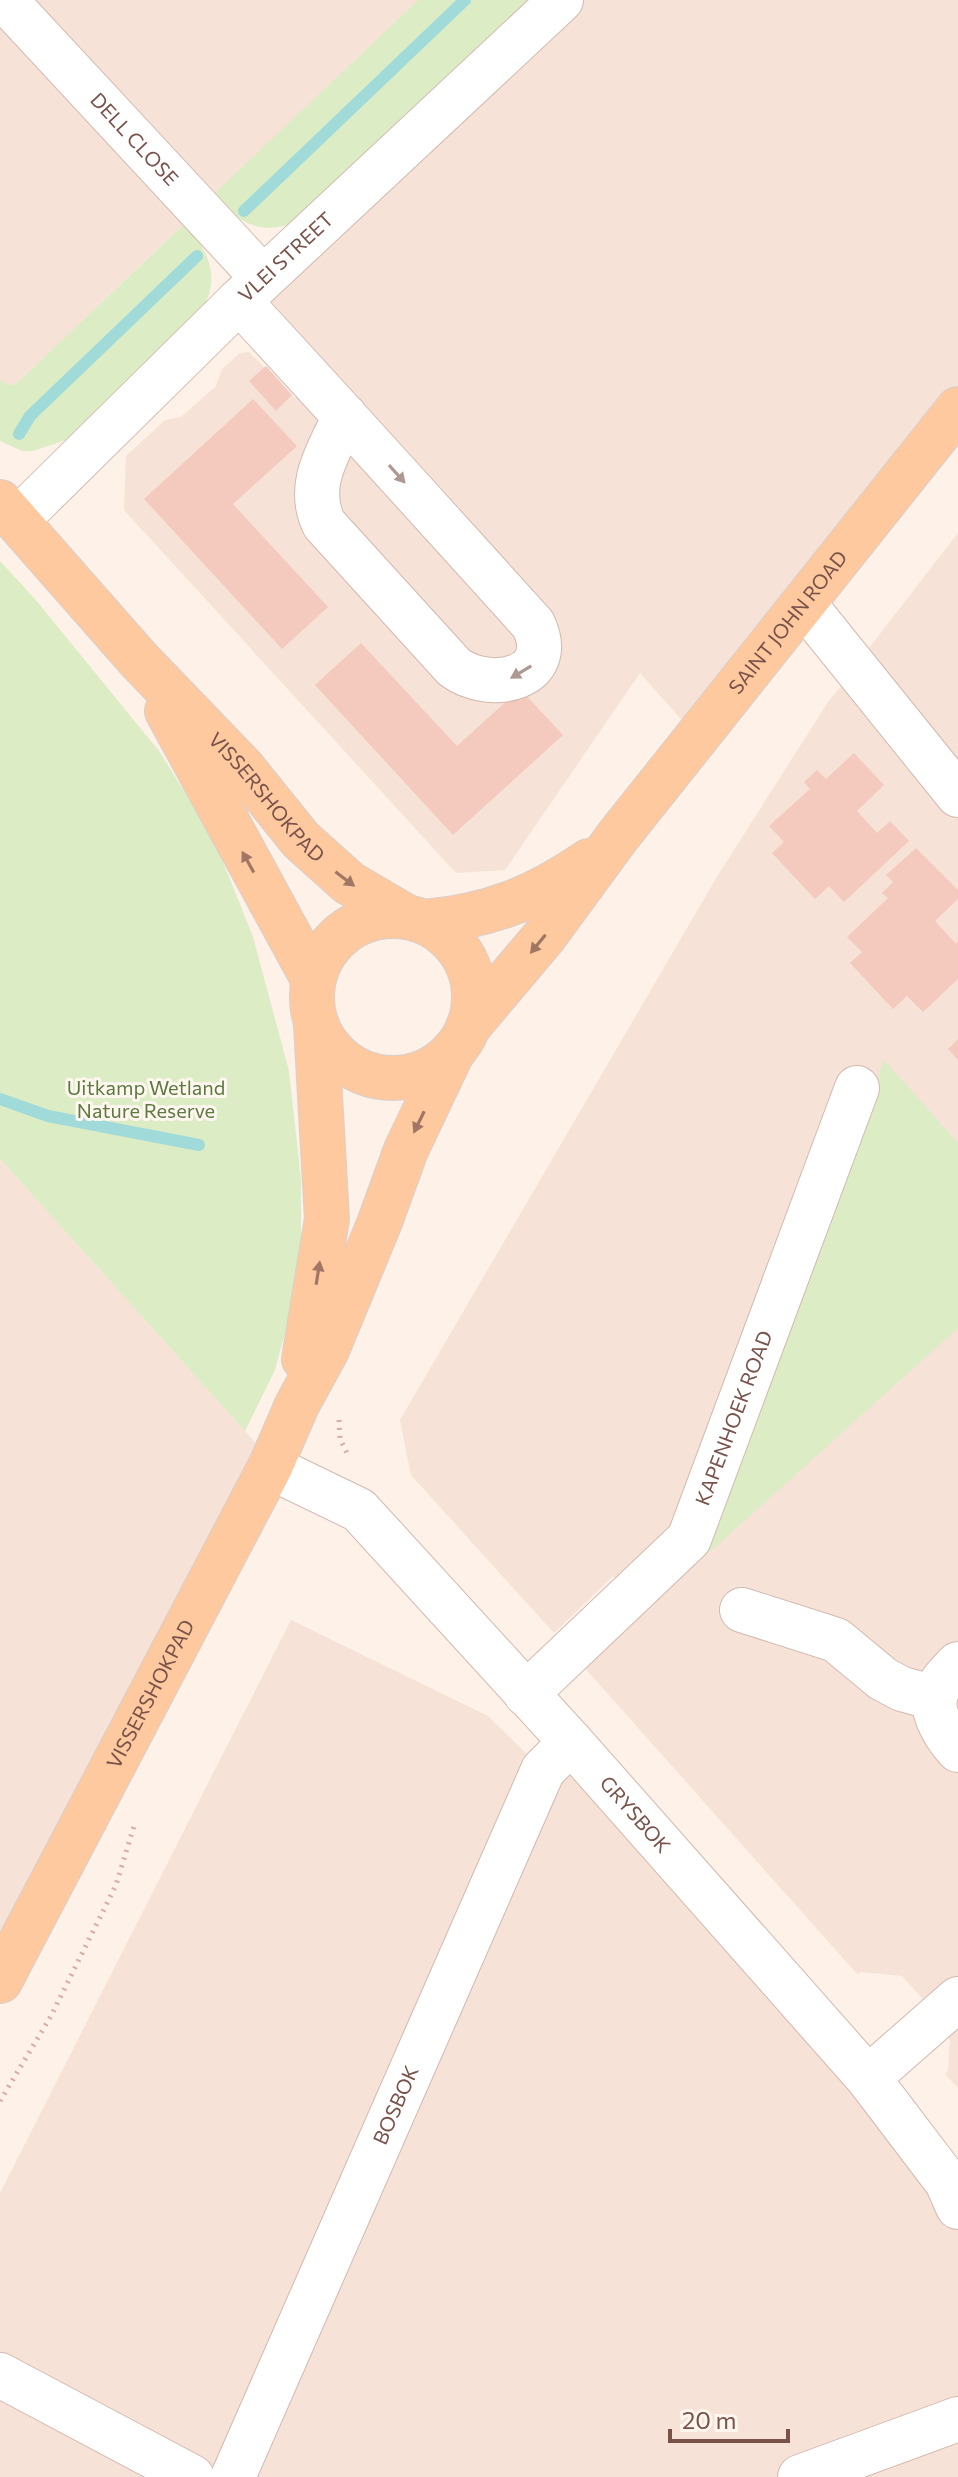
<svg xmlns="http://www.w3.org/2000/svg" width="958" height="2477" font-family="Commissioner,sans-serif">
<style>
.residential{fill:#f6e2d6}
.green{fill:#dcecc5}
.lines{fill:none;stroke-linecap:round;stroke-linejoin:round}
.stream{stroke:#a1dbd9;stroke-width:12}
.building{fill:#f4cabe}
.minor-casing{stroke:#d3b9af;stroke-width:46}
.major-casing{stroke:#d9cfcc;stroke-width:46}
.path{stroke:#daaca1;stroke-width:5;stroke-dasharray:2 6;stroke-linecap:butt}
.minor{stroke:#fff;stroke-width:44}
.major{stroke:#fec99f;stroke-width:44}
.oneway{fill:#af9792}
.oneway2{fill:#a17664}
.labels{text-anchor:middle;stroke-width:6;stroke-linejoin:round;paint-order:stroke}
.street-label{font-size:20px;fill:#79524a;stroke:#fff6f0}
.park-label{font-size:20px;fill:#5b7a3f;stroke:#fff6f0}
</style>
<rect width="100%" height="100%" fill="#fdf1e8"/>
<path class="residential" d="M0,0H418L15,385L4,383L0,379Z
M561,0H958V405L696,736L640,673L505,870L456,873L124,510L126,456L165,420L181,417L216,386L222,369L240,353L249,352L295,398L326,369L255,290Z
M958,533V2088L945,2074L948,2070L950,2040L948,2037L953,2032L902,1976L861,1972L858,1975L583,1666L645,1609L613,1576L554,1633L411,1475L400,1420L718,875L828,702L843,684L867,711L898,685L869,648Z
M0,1159L273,1462L0,1985Z
M291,1620L488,1716L541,1768L571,1740L958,2178V2477H227L201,2463L195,2477H0V2193Z"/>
<path class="green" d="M418,0H528L295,222C260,237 237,221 213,195Z
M185,223C206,248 221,274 204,306L66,440L33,451H22L0,441V379L4,383L15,385Z
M0,561L35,599L159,751L213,837L253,937L289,1071L301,1180V1273L275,1370L245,1431L0,1159Z
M884,1060L958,1143V1328L710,1552L703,1544Z"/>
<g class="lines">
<path class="stream" d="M244,211L465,0
M19,434L30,416L197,256
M0,1099L48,1116L199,1145"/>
</g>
<path class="building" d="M266,366L292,395L276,411L249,381Z
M253,399L297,446L233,504L328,607L282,649L144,499Z
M361,643L457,746L520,689L563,735L453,835L315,685Z
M854,753L884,785L857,811L877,833L890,821L909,841L844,902L829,886L815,899L772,853L784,842L769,826L810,789L804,782L817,770L826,779Z
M916,848L958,890V899L935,921L956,944L958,941V979L923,1012L907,996L893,1009L850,963L862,952L847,937L888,898L882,893L893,882L886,875Z
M958,1039V1060L948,1049Z"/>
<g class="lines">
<defs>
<g id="minor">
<path id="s1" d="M5,0L263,278"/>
<path d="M239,301C338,408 435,516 533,624C560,679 490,694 454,667L324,524C305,485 329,451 345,416"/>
<path id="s2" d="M17,520L239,301L561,0"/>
<path d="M804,604L958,795"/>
<path id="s3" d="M270,1467L359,1510L571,1742L868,2078L947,2182L958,2207"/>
<path d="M742,1610L836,1640L883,1679L902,1689L935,1698"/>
<path d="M958,1664C949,1673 938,1684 935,1697C931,1714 947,1738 958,1750"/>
<path id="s4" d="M526,1694L689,1539L857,1088"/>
<path d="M868,2078L958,1999"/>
<path d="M0,2375L192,2477"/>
<path id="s5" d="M233,2477L543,1770L571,1742"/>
<path d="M800,2477L958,2419"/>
</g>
<g id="major">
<path id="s6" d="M0,502L139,660L243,768L301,840L349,883L407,917"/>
<path d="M167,711L313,979"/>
<circle cx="393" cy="997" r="81"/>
<path d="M425,922C490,916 535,898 589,861"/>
<path id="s7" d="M468,1027L544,937L618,836L958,409"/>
<path d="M304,1359L327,1219L316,1025"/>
<path id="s8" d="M0,1981L270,1467L297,1405L327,1350L379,1224L406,1150L453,1051"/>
</g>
</defs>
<use href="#minor" class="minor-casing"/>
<use href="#major" class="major-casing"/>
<path class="path" d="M339,1420L340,1439L347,1453
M0,2101L51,2016L116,1885L134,1826"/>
<use href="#minor" class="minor"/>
<use href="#major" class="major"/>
</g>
<defs><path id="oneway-solid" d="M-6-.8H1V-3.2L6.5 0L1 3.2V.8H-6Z" transform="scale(2)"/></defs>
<g class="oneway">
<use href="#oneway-solid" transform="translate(397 474) rotate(48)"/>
<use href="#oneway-solid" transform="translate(521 672) rotate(149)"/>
</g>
<g class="oneway2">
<use href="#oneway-solid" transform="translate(248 862) rotate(-119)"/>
<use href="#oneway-solid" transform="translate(345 879) rotate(37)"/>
<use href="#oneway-solid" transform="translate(538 944) rotate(129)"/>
<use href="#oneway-solid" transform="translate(419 1122) rotate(116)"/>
<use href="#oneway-solid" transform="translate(318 1273) rotate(-81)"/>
</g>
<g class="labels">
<g class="street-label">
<text dy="7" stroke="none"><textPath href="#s1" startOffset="190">DELL CLOSE</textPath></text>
<text dy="7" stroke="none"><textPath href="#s2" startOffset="376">VLEI STREET</textPath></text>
<text dy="7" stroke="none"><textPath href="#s7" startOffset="516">SAINT JOHN ROAD</textPath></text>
<text dy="7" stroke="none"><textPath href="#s6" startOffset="398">VISSERSHOKPAD</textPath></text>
<text dy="7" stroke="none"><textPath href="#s4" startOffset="354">KAPENHOEK ROAD</textPath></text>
<text dy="7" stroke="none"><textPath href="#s8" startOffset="324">VISSERSHOKPAD</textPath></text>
<text dy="7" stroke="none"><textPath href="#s3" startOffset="510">GRYSBOK</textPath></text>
<text dy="7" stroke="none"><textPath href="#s5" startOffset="406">BOSBOK</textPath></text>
</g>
<g class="park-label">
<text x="146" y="1095">Uitkamp Wetland<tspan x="146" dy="23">Nature Reserve</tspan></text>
</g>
</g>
<path d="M670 2429v12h118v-12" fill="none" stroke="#79524a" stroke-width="4"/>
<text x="682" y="2429" font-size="24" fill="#79524a" stroke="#fff6f0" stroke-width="6" paint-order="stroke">20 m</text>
</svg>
